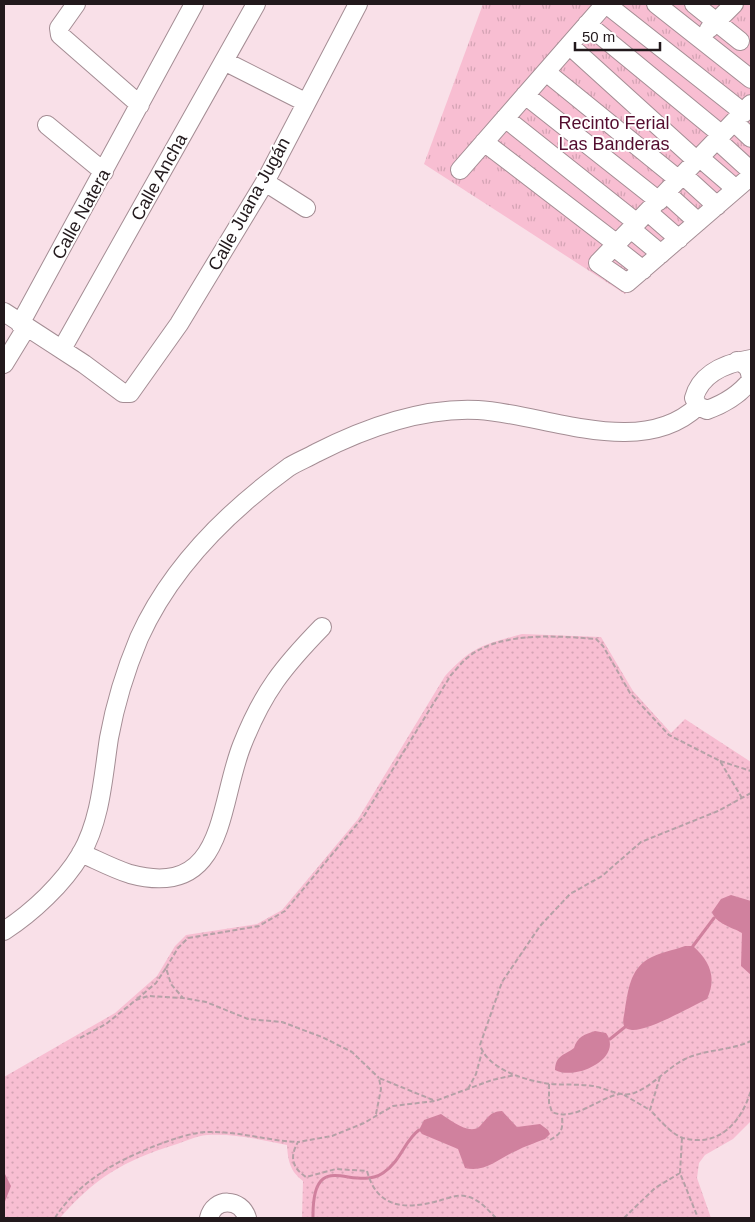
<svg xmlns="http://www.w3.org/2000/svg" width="755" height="1222" font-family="Arial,sans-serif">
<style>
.grass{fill:url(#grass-dots)}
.park{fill:url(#park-tufts)}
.water{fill:#d0819e}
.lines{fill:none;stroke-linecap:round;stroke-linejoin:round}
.stream{stroke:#d0819e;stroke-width:3}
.minor-casing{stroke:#a48d94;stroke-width:20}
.path{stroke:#b5a1a7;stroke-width:2;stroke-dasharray:5 2.5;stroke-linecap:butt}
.minor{stroke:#fff;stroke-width:18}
.labels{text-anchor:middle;stroke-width:4;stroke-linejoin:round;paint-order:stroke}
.park-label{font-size:18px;fill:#540d2f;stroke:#fff}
.street-label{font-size:18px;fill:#22191c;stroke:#fff}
</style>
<defs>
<pattern id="grass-dots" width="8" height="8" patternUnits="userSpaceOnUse" patternTransform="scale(1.25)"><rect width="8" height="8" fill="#f8bed2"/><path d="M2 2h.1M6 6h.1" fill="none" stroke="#d4a3b4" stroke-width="1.8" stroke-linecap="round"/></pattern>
<pattern id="park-tufts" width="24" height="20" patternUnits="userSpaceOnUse" patternTransform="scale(1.25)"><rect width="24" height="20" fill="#f8bed2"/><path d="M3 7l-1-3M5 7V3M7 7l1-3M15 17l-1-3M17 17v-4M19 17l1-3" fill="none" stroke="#d4a3b4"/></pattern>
</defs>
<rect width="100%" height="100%" fill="#f9e0e8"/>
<path class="grass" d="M522,634L601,637L633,691L671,733L685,719L751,762V1121L733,1139L705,1155L699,1163L697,1178L711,1218H302L303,1181C290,1171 288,1161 287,1145C261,1140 234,1133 207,1135C196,1136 184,1142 174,1145C123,1161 95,1178 60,1218H4V1077L115,1013L157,976L175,946L186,935L257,924L282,910L358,819L445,676C473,646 483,645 522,634Z"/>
<path class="park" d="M483,4H751V184L625,294L424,164Z"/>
<path class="water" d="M731,895L751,901V975L741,966L742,933C732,927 716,924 712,912L721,899Z
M685,946H693C710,961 717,978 707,999C690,1007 649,1031 632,1030C619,1029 624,1018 625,1009C628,991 630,970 648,959C658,953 674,950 685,946Z
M595,1031L606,1033C624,1058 576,1081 555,1070C556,1055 563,1056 574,1048C577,1037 585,1034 595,1031Z
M502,1111L517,1127L540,1124L548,1130L550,1134L545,1139C535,1143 525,1146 516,1151C499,1158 486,1173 465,1168L458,1149L422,1134L419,1130L424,1120L441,1114C450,1120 470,1136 480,1126C488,1118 489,1112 502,1111Z
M4,1172L11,1186L4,1204Z"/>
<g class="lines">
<path class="stream" d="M693,946L714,918
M610,1039L625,1027
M313,1218C312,1145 353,1193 383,1173C402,1160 404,1141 419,1130"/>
<defs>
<path id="minor" d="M76,4L59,28L60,35L140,105
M606,4L744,113
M656,4L751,79
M694,4L740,41
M587,24L722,135
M709,29L734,4
M569,45L697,161
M224,61L305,102
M546,72L679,180
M525,95L659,201
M751,104L598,263L627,283L751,176
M505,118L637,223
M734,122L751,138
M47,125L104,172
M717,140L751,171
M484,142L617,244
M700,158L736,189
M460,170L605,4
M683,175L717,206
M265,182L306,208
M666,193L698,222
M648,212L679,239
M631,229L661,254
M614,247L643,270
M4,312L84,364L123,393H130L179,324L265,182L358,4
M20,324L194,4
M62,349L256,4
M737,361C748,365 750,369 751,380C740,394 724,404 707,410L698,406L694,398C701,372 727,363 751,359
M4,364L26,328
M81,853C97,860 114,869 130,874C226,900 218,805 242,745C263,692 283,667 322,627
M4,931C33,912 63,884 81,854C101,819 103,777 109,738C115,705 126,669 139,638C171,567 227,512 289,467C297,462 307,458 316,453C365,428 421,407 478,410C546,414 641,460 698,406
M209,1218C214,1197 241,1198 247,1218"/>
</defs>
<use href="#minor" class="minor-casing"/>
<path class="path" d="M720,761L751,771
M751,793L718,811L641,842L602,876L570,894L540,926L502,982L480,1045C488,1070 527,1081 551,1084C565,1085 579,1084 593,1086C606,1088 621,1098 634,1093C653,1086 667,1068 685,1059C706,1049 730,1051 751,1041
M166,968L178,948L188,938L259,926L285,911L364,816L451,675C456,670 461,663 467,658C499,631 558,636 596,639L603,646L630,693L669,735L720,761L742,798
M137,999L156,983L166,968L171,984L183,998
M80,1038L106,1024L136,1000L148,996L183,998L206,1002L248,1019L282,1022L322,1037L352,1052L379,1078
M660,1077L650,1110C659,1119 671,1134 683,1138C720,1148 742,1121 751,1090
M549,1084V1103L552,1112C575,1122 597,1098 620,1094
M468,1089L476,1074L482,1052
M624,1095L650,1110
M376,1114L381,1089L379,1078L433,1100
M682,1138L680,1173L698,1218
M550,1140C562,1133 563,1130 562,1116
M55,1218C65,1201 84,1184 101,1173C121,1158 183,1132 207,1132C239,1131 268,1141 298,1142
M496,1218C487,1209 478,1198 465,1196C457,1194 446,1199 438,1201C404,1210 377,1208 367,1171L336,1169L306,1177C291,1167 290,1156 298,1142L332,1136L364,1123L393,1106L435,1101L492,1080L515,1075
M624,1218L655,1188L680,1173"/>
<use href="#minor" class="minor"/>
</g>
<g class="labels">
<g class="park-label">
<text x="614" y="129">Recinto Ferial<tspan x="614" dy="21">Las Banderas</tspan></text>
</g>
<g class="street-label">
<text transform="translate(159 177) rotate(-61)" y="6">Calle Ancha</text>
<text transform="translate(249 204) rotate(-61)" y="6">Calle Juana Jugán</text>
<text transform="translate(81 214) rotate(-61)" y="6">Calle Natera</text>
</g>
</g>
<rect width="755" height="1222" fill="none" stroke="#22191c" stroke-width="10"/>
<path d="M575 42v8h85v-8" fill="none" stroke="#22191c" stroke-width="2.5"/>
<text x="582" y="42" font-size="15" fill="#22191c" stroke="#ffffff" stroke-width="4" paint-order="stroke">50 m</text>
</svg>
